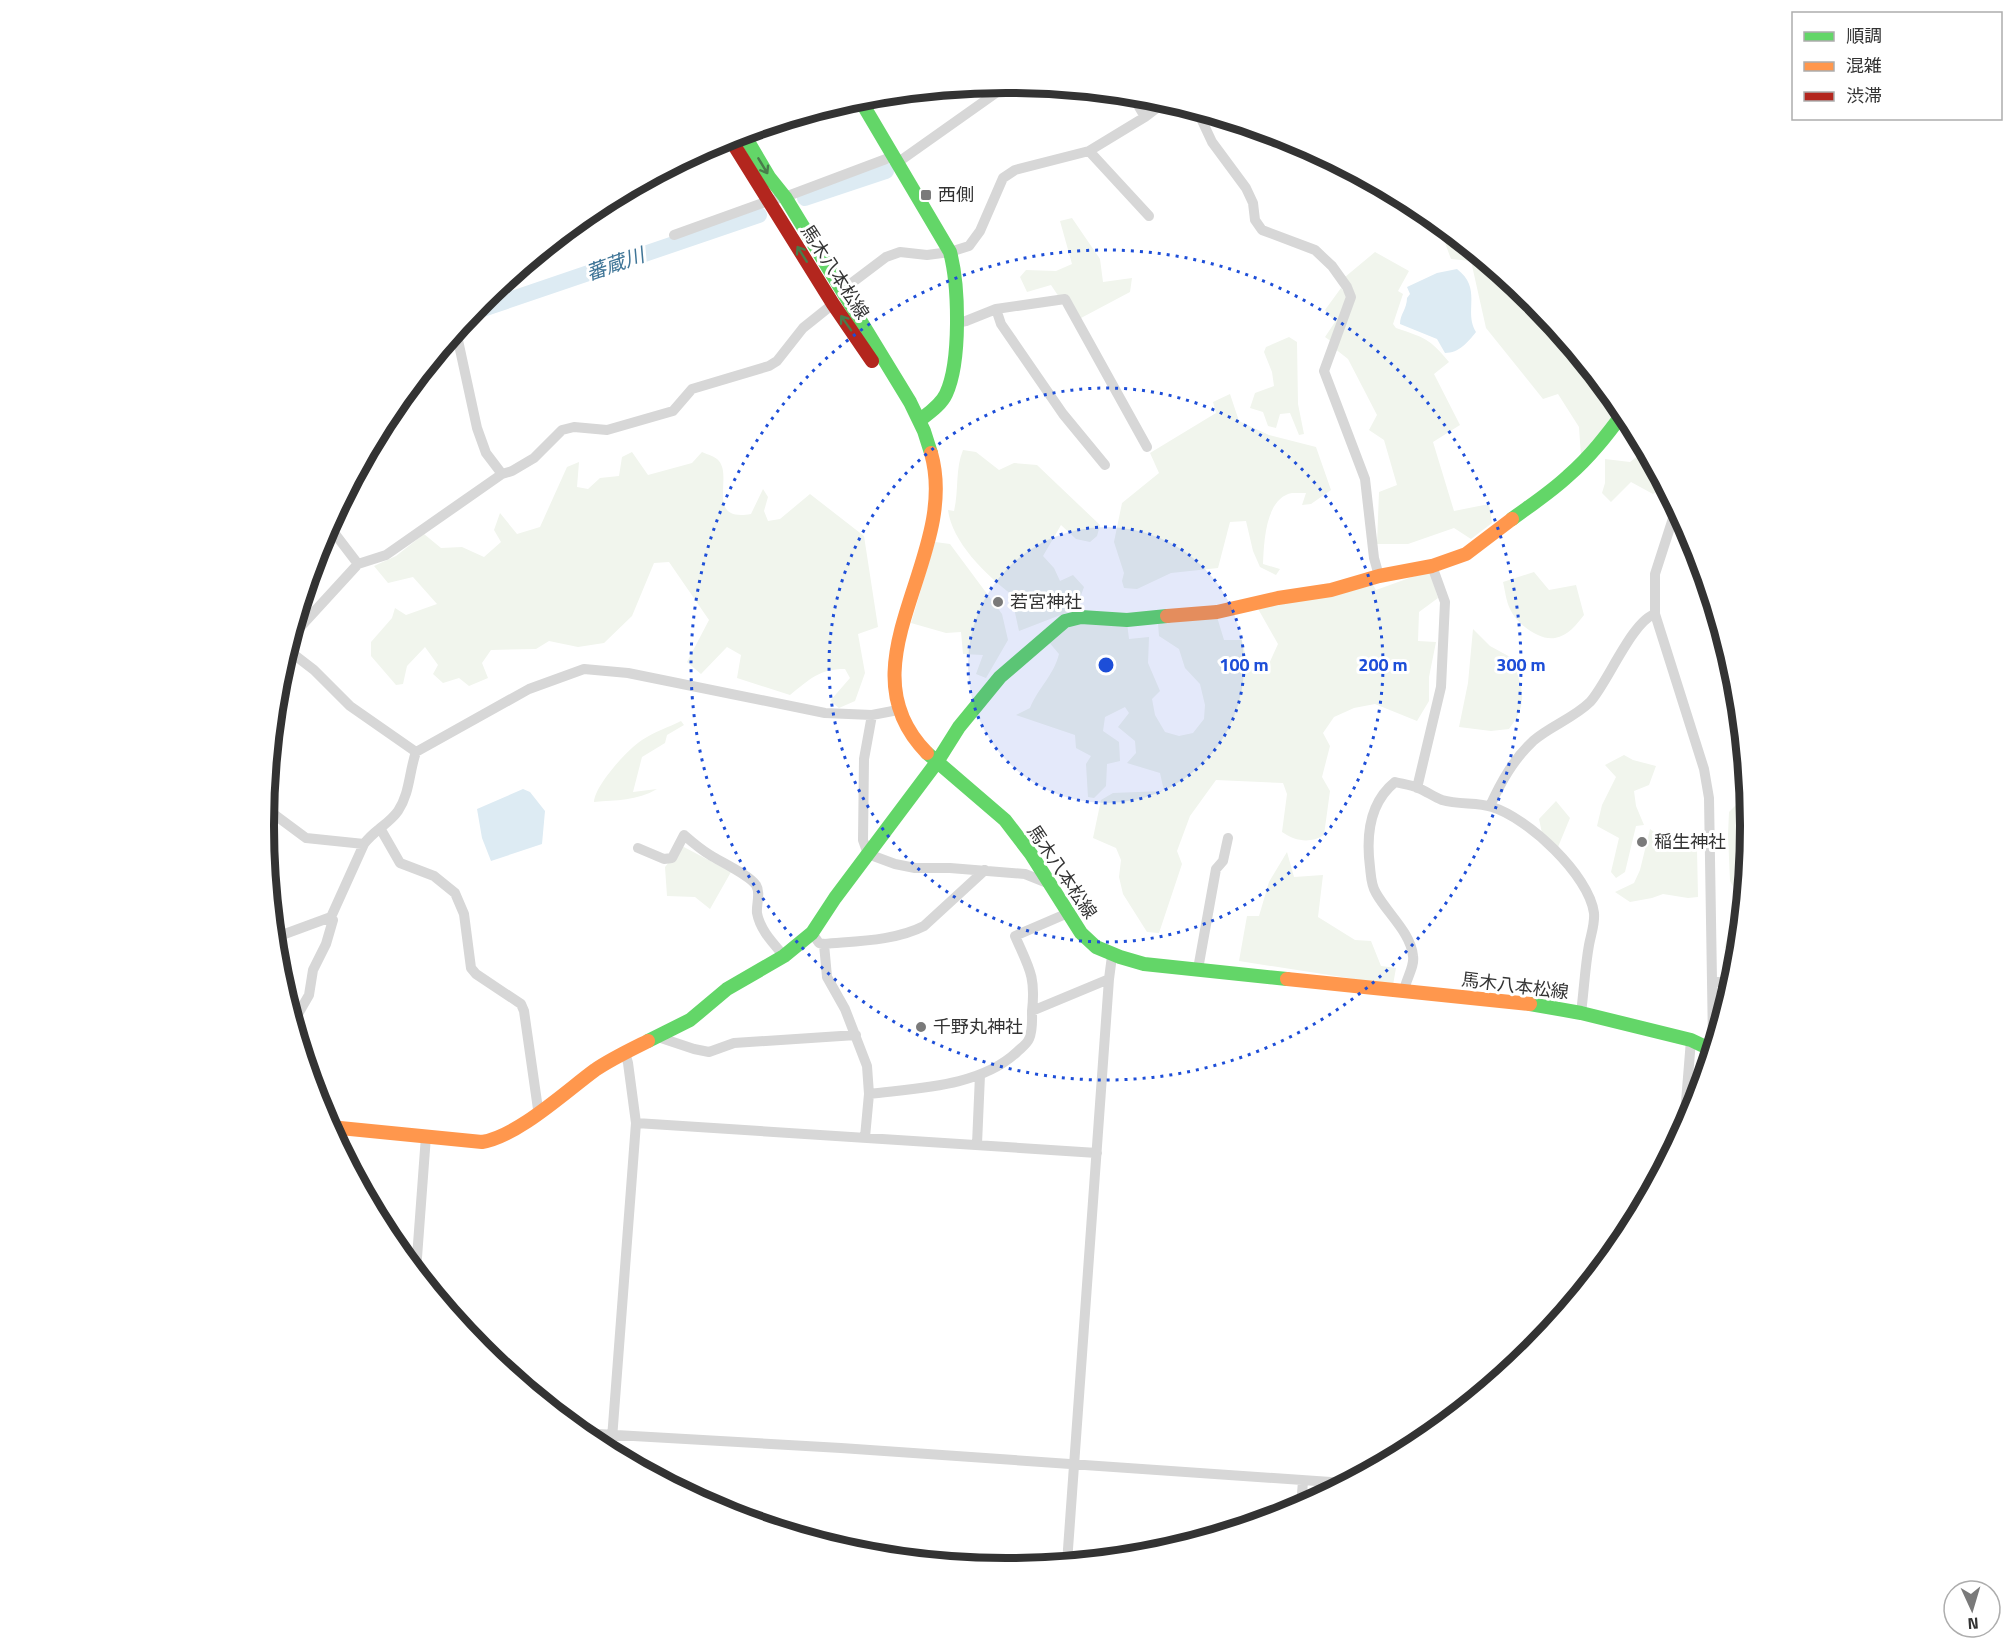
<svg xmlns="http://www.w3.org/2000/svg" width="2014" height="1651" font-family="'Titillium Web','Noto Sans JP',sans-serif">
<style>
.green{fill:#f1f5ed}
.water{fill:#ddebf3}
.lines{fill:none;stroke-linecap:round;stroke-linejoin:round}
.river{stroke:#ddebf3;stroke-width:16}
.street{stroke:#d7d7d7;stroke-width:10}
.fast{stroke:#63d668;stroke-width:14}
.slow{stroke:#ff974d;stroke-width:14}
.jam{stroke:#b3261e;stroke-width:14}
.oneway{stroke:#497c4b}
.ring{fill:none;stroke:#1d4ed8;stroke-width:3;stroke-dasharray:3 6}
.poi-dot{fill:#7a7a7a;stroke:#fff;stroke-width:2}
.labels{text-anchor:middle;stroke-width:6;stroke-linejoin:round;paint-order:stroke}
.poi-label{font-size:18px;fill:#333;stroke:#fff;text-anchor:start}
.street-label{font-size:18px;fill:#333;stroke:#fff}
.water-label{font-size:20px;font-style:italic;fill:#3f7597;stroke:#fff}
.rim{fill:none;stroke:#333;stroke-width:8}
.centre{fill:#1d4ed8;stroke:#fff;stroke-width:3}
.ring-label{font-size:18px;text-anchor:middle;font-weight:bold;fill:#1d4ed8;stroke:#fff;stroke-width:6;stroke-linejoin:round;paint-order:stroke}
</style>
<rect width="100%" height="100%" fill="#fff"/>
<path class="green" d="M1072,218L1100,259L1103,282L1132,278L1130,292L1081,318L1059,297L1051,285L1027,292L1020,277L1026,270L1056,271L1072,264L1060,221Z
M1434,219L1533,300L1621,408L1581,456L1579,427L1558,394L1543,399L1486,328L1471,261L1451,259L1438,224Z
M1375,252L1409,271L1398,291L1403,294L1393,324L1396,328C1425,338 1429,338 1449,362L1434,374L1460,425L1433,442L1454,511L1489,504L1492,523L1471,539L1454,528L1408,544H1377L1379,492L1397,485L1384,440L1369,430L1377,415L1348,359L1334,348L1354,297L1345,277Z
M1341,288L1349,298L1332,342L1325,337L1335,322L1325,310Z
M1289,337L1297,342L1298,404L1304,434L1299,435L1290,413L1280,414L1276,428L1268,426L1263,412L1250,408L1255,393L1274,386L1272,372L1264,352L1266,347Z
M1230,394L1239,421L1269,435L1316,447L1331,490L1311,504L1302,505L1306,493C1302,493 1297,493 1292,493C1265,498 1264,543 1263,564L1280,569L1276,575L1260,567L1253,551L1246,521L1230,522L1218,568L1171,573L1137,589L1124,588L1122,581L1124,573L1114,542L1122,503L1159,473L1150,453L1216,413L1213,402Z
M963,450L976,452L999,470L1014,463L1037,465L1100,525L1097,536L1090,542L1076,539L1061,525L1043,556L1054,568L1060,581L1073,575L1084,587L1076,609L1019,631L1011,594C986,575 952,542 948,510L954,511C959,491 955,469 963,450Z
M1644,451L1664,487L1653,494L1631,482L1611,502L1602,493L1605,483V459L1630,462Z
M632,452L648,475L692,463L702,452C708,455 715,456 719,461C733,478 705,522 751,514L763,489L768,497L764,511L768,521L780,519L810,494L864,536L878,627L858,634L865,673L855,701L839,708L830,701L850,678L845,669C819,669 810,679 790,695L737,678L741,655L727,647L701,674L687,662L709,620L669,562L654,563L632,616L604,643L578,647L549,641L536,649L491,650L482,663L488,678L469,686L459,678L443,683L433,674L438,665L425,647L407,666L403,684L396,685L371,656V642L392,618L395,608L406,615L437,604L413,577L388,583L374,566L396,556L424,534L441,548L462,547L484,557L501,542L494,530L500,513L517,534L540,527L567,467L579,462L577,487L588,489L600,478L619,476L622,457Z
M935,542L950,544L1002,614L1008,640L986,678L976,674L983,655L963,654L961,632L946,633L911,623Z
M1430,572L1438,598L1419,612L1418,641L1436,642L1429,677V701L1417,721L1375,704L1354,708L1334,717L1323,733L1330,746L1322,777L1330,791L1324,835C1310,844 1295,841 1282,832L1287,794L1283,783L1216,780L1190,816L1177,851L1182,864L1159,933L1147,932L1123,894L1119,877L1121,860L1116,848L1093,838L1101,800L1113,793L1164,791L1160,773L1127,763L1136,753L1135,741L1118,727L1129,713L1125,707L1105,717L1103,731L1119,742L1120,761L1107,764L1106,786L1094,798L1088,797L1086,764L1091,756L1076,748L1075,735L1016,715L1030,708C1038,688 1054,675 1059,654L1048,641L1066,625L1083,621L1127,623L1129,639L1149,637L1148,663L1160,691L1152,699L1155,715L1165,732L1179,736L1193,733L1204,719L1205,705L1200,684L1185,668L1179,649L1159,636L1158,623L1217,617L1224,640H1242L1248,666H1268L1278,644L1257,607L1372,583L1376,590L1412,577Z
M1534,572L1549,590L1576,585L1584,615C1577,624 1568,636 1555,638C1539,641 1516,623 1510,609C1506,601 1505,590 1503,582Z
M1473,629L1490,646L1512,658C1522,688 1530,702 1509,729L1491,731L1459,727L1468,683Z
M681,721L684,725L667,735L665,743L642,757L633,792L657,789C637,801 616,800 594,802C595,785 628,749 642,740C654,732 669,727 681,721Z
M1624,755L1633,760L1656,766L1649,785L1634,791L1636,806L1644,825L1636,826L1625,872L1616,878L1611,872L1619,838L1597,826L1602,805L1616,777L1605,765Z
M1745,796H1747L1750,826L1738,947L1724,948L1740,899L1730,881L1728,835L1729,812Z
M1556,801L1570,818L1558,847L1542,833L1539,819Z
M1650,829L1669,843L1697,849L1698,897L1688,898L1663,894L1652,898L1630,902L1615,892L1634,883L1640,870Z
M682,846L731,872L710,909L695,897L667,896L665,867Z
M1287,852L1294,877L1323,875L1318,917L1355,940L1371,941L1381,966L1396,968L1393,985L1239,961L1247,916H1259L1269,882Z"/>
<path class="water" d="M1457,269C1483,289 1463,311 1476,332C1468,342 1459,353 1445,353L1437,339L1400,324C1400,314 1407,309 1407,298L1410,294L1407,287L1437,273Z
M523,789L530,792L545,811L542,844L491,861L482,838L477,809Z"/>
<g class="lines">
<path class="river" d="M805,198L886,171
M471,313L759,215"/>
<path class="street" d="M1132,95L1145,117
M1197,110L1212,142L1246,188L1253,203L1255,220L1262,230L1315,250L1332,266L1347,287L1351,297L1324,371L1365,479L1374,558L1379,576
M1089,151L1149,216
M897,163L1010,83
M674,235L768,201L785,197L894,156
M841,291L886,257L900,252L927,255L950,252L969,246L980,231L1003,178L1015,170L1089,151L1145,117L1166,101
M996,309L1001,324L1063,414L1105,465
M956,323L966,321L996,309L1065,299L1147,447
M456,331L477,428L486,453L502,474
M1676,509L1655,574V614L1704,769L1709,798L1713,1042L1710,1049
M329,526L358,564
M292,636L358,564L386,555L502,474L512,471L534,458L562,430L574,427L607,430L673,411L692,389L769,366L777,361L803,328L833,304
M872,715L864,759L863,840L868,854L895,864L915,868H950L1025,874L1050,884
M416,752L529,689L584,669L628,673L825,713L872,715L898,710
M1417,788L1441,687L1445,602L1432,566
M1490,806C1501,782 1513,760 1533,741C1550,726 1574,718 1590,702C1607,684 1632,621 1655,614
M265,817L275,815L306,838L364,844
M380,828L400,863L434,876L455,893L464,914L471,968L476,974L521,1004L524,1011L538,1109L540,1113
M638,848L664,859L672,858L684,835C692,842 700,849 710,855C721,862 749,875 756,885C761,893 756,905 757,913C760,930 773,943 784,956
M812,933L819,943L824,944C856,941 895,941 924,926L985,870
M275,940L282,935L331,917L364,844C373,831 389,824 398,811C410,793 409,772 416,752L350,706L314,670L288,650
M824,944L827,977L845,1009L867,1066L869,1094L865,1137
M1198,969L1216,869L1223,861L1228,838
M1713,982H1732
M1404,992C1405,980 1415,967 1413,956C1411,933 1387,913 1376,893C1371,885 1371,876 1370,867C1366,836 1369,803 1395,782C1403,784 1411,785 1418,788C1426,791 1434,797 1442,800C1459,805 1477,802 1492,807C1528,818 1589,875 1594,913C1595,924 1591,934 1589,945C1585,967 1584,990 1581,1013
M1032,1011C1036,976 1029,968 1015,936L1068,913
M294,1021L309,995L313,970L326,944L333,920L331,917
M659,1035L661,1038L694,1049L709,1052L734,1043L856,1035
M869,1094C917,1088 980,1087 1017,1052C1021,1048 1027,1044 1029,1039C1033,1030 1032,1021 1032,1011L1109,979
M636,1123L1097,1153
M1684,1127L1691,1040
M977,1144L980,1075
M416,1271L426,1136
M581,1433L841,1448L1345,1483
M611,1452L636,1123L628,1063L625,1053
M1301,1507L1303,1481
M1067,1563L1109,979L1112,956"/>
<path class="fast" d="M859,98L950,252C959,286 961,362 946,394C941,405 929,413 920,420
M743,133L769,177L785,197L910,402L924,431L931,453
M1512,519C1531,505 1551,492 1568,476C1590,457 1607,435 1624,412
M927,753L1005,820L1031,854L1081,933L1096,947L1120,957L1144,964L1287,979
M1530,1004L1581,1013L1691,1040L1712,1050
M648,1041L690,1020L727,989L784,956L812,933L835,898L937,762L959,727L1000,677L1065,621L1081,617L1127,620L1167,616"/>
<path class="slow" d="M1167,616L1217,612L1278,598L1331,590L1379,576L1432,566L1466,554L1512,519
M927,753C839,664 961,557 931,453
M1287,979L1530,1004
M330,1127L482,1142C518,1136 565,1092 595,1070C611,1059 630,1050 648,1041"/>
<path class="jam" d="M729,137L833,304L872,361"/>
</g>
<defs><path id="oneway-shaft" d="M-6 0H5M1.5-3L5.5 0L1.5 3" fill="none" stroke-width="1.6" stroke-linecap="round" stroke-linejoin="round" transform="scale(1.5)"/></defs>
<g class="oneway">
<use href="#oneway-shaft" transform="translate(763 166) rotate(59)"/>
<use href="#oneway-shaft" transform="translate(802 254) rotate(-122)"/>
<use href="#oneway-shaft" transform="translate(846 323) rotate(-125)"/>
</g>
<circle cx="1106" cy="665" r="138" fill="#1d4ed8" fill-opacity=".12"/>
<g class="ring">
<circle cx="1106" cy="665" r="138"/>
<circle cx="1106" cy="665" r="277"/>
<circle cx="1106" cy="665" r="415"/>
</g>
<g class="poi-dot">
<rect x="920" y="189" width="12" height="12" rx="3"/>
<circle cx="998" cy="602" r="6"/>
<circle cx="1642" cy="842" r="6"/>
<circle cx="921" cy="1027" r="6"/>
</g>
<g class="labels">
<g class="poi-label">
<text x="938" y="201">西側</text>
<text x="1010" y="608">若宮神社</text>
<text x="1654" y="848">稲生神社</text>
<text x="933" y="1033">千野丸神社</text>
</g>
<g class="street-label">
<text transform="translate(835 272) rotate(57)" y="6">馬木八本松線</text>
<text transform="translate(1062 872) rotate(56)" y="6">馬木八本松線</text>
<text transform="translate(1515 986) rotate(7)" y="6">馬木八本松線</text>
</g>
<g class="water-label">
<text transform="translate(615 264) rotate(-19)" y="7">蕃蔵川</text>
</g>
</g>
<path d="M0 0H2014V1651H0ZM1006 93H1008A732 732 0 0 1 1740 825V826A732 732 0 0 1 1008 1558H1006A732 732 0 0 1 274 826V825A732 732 0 0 1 1006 93Z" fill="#fff" fill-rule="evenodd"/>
<path class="rim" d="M1006 93H1008A732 732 0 0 1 1740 825V826A732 732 0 0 1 1008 1558H1006A732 732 0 0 1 274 826V825A732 732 0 0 1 1006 93Z"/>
<circle cx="1106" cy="665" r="9" class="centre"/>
<g class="ring-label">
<text x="1244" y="671">100 m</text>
<text x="1383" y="671">200 m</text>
<text x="1521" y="671">300 m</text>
</g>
<rect x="1792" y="12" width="210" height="108" fill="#ffffff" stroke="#adadad" stroke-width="1.5"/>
<rect x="1804" y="32" width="30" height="9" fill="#63d668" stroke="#adadad" stroke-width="1.5"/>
<text x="1846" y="42" font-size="18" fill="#333333">順調</text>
<rect x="1804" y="62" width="30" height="9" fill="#ff974d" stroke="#adadad" stroke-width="1.5"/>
<text x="1846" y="72" font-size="18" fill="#333333">混雑</text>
<rect x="1804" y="92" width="30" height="9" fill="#b3261e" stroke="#adadad" stroke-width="1.5"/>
<text x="1846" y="102" font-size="18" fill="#333333">渋滞</text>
<g transform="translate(1972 1609) rotate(176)"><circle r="28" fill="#ffffff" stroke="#adadad" stroke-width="1.5"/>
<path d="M0-4.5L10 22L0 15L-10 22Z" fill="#7a7a7a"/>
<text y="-9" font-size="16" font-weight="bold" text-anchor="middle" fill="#333333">N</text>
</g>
</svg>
